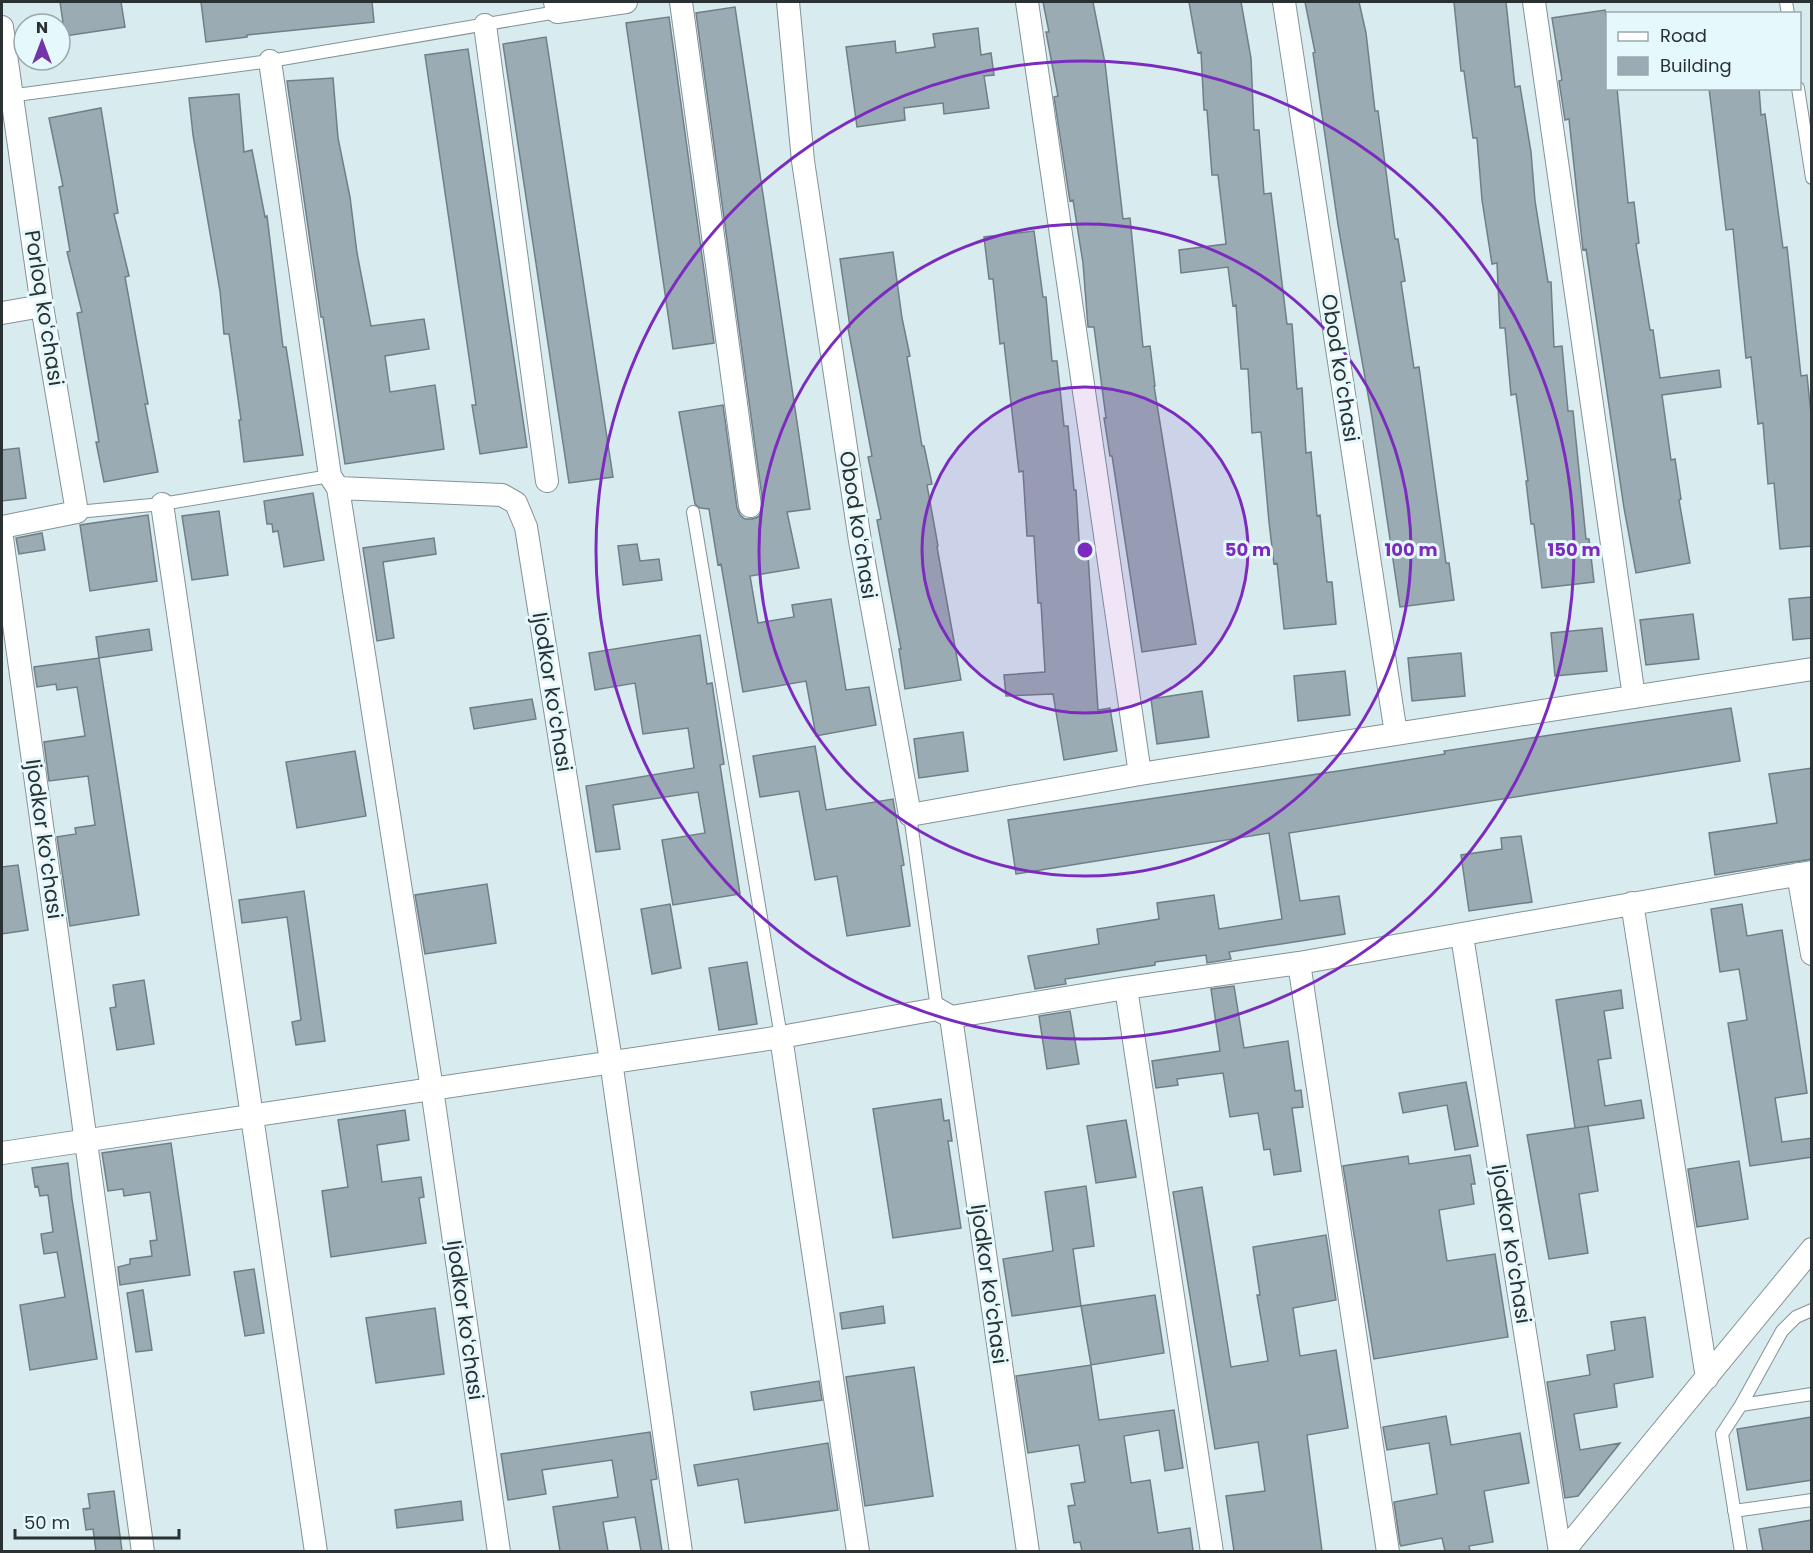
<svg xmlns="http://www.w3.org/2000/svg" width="1813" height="1553" font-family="Poppins,sans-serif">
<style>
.building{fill:#9babb3;stroke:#707f86;stroke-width:1.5}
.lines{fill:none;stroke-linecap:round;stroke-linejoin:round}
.lane-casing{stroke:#829397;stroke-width:14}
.street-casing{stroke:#829397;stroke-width:24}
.lane{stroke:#fff;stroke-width:12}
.street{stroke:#fff;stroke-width:22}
.ring{fill:none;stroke:#7b2cbf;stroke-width:3}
.labels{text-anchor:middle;stroke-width:6;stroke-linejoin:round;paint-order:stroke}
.street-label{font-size:21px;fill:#293132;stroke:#e5f8fc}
.centre{fill:#7b2cbf;stroke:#e5f8fc;stroke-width:3}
.ring-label{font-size:18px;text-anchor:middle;font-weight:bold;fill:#7b2cbf;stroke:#e5f8fc;stroke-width:6;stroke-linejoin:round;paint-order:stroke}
</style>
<rect width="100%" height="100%" fill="#d8ebef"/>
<path class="building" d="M60,2H121L125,27L65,36Z
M201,2H372L374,22L247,35V37L206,42Z
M1043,2H1093L1105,63L1123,219L1130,218L1143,347L1150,346L1155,386H1154L1196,644L1142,652L1112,456H1110L1104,418H1106L1094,327H1088L1083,263L1073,200L1070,201L1054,97L1058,96L1046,32H1049Z
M1189,2H1241L1251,58L1254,130H1259L1264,194L1271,193L1287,324H1292L1297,389L1302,388L1306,453L1311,452L1317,516L1320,515L1327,582H1332L1336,624L1284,629L1277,563L1274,564L1269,522L1261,432L1252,433L1248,369H1241L1236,305L1233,306L1228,267L1181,273L1179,250L1226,244L1218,175H1212L1207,110H1204L1201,52L1198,53Z
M1305,2H1359L1366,33L1375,111H1378L1395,239H1398L1405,281L1401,282L1414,368L1419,367L1446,563H1449L1454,600L1400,607L1372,417L1338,225L1319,94L1313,53L1315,52Z
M1454,2H1506L1515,87L1520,86L1531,152L1535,201L1548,282H1551L1554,347L1562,346L1568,411H1573L1586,539H1589L1594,582L1542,588L1534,524H1531L1526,481H1528L1516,394L1511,395L1505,328H1500L1497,263L1492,264L1482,200L1477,138H1473L1464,71H1461Z
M735,7L810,509L787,512L799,568L750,576L758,623L794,617L792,605L831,599L846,690L869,687L876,725L816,736L806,681L743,692L721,564L718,565L709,509L700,508L695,504L679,412L723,405L737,508L740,515L745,519H752L758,517L762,512L763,504L696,13Z
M1605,10L1608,27V88H1617L1628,203L1634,202L1639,243L1636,244L1650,330H1653L1660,378L1719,370L1721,387L1662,395L1671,460L1675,459L1681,499L1679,500L1690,563L1636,573L1624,508L1586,249L1583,250L1569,119L1565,120L1559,81L1562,80L1552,18Z
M669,17L714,343L673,349L626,23Z
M978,28L981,55L991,53L994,75L984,76L989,108L944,114L943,103L904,108L905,120L857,127L846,47L895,41L896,53L935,47L933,34Z
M546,37L613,477L569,483L503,44Z
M468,49L527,447L480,454L472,405H476L425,55Z
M333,78L338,138L350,197L357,253L371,326L424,319L429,349L385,356L390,392L435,385L444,449L345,464L323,317H321L287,81Z
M1709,88H1759L1761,115L1765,114L1783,248L1787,247L1801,376L1807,375L1812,424V546L1780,549L1774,483L1768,484L1763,423L1758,424L1751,357L1746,358L1733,229L1726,230Z
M239,94L244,152L252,150L265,217L267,216L283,347H286L303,455L244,462L239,420H241L229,334H224L220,291L193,135L189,98Z
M101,108L118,213L114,214L129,276L125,277L148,404H145L158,472L104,482L96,442H99L77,313L82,312L67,252L70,251L59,187L63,186L49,118Z
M1034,231L1043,297H1046L1052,361H1057L1064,426H1068L1074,490H1076L1080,556L1088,555L1098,710L1110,708L1117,751L1064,760L1053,694L1006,696L1004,675L1045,672L1041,603H1038L1034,536H1027L1023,471L1019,472L1004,343L1000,344L993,279H989L984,237Z
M893,252L902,318L910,356L907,357L922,446H924L932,484L927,485L938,546L937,547L961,680L905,689L899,649H901L877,520L881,519L868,457L872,456L848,328L850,327L840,259Z
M19,448L26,498L2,501V450Z
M313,493L324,560L284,567L278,531L273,532L272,524H267L264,501Z
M219,511L228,575L192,580L182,516Z
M148,515L157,581L90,591L80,525Z
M42,533L45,550L19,554L16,538Z
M434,538L436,554L383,562L394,638L377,641L363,548Z
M637,544L640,561L659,559L662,580L623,585L618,546Z
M1812,597V638L1793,640L1789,599Z
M1693,614L1699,659L1646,665L1640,620Z
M1602,628L1607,671L1555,676L1551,633Z
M149,629L152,650L99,658L96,637Z
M700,635L707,684L712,683L724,764L720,765L740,894L673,905L662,840L705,833L698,792L613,805L620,849L596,852L586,786L694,768L688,728L643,734L635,683L595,690L589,653Z
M1461,653L1465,696L1412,701L1408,658Z
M99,658L139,915L70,926L57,837L76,834L75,828L95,825L88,776L49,781L44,742L85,736L77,687L57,690L56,684L37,687L34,667Z
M1345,671L1350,715L1298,721L1294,676Z
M1202,691L1209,737L1157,744L1151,699Z
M532,699L536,719L474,729L470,708Z
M1731,708L1740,761L1289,833L1300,901L1339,896L1345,934L1229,952L1231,959L1207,963L1206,955L1155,962V965L1065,979L1066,984L1035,989L1028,956L1099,944L1097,929L1159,919L1157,903L1214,895L1219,929L1282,919L1269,833L1016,874L1008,820L1345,770L1445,754L1444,751Z
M963,732L968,771L919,778L914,739Z
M815,746L826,810L893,799L904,865L901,866L910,926L847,936L837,876L815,880L799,791L760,797L753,756Z
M355,751L366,816L297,828L286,762Z
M1812,768V859L1715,875L1709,833L1777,823L1769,774Z
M1521,836L1532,902L1469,911L1461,855L1502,849L1501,838Z
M18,865L28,930L2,934V867Z
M487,884L496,943L425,954L415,895Z
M304,891L325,1041L296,1045L292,1022L301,1020L287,917L242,923L239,900Z
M670,904L681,968L652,974L641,909Z
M1742,904L1747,936L1782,930L1807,1093L1775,1098L1782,1142L1812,1138V1157L1750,1166L1728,1023L1747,1020L1743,993L1739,969L1720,972L1711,909Z
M747,962L757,1024L719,1030L709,968Z
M144,980L154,1044L117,1050L110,1008L116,1007L113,985Z
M1234,986L1244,1048L1288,1041L1295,1091L1301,1090L1303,1107L1292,1108L1301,1171L1274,1175L1270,1149L1264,1150L1258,1113L1230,1117L1223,1073L1177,1079L1178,1085L1156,1088L1152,1061L1220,1051L1211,989Z
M1621,990L1623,1008L1604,1011L1611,1058L1598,1060L1605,1106L1641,1100L1644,1118L1575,1128L1556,1000Z
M1070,1011L1079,1064L1047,1069L1039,1016Z
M1466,1082L1478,1146L1455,1150L1447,1105L1403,1113L1399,1093Z
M941,1099L944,1121L949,1120L952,1141H948L961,1228L893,1238L873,1109Z
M405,1110L409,1140L377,1145L382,1182L421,1177L424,1197L419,1198L426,1243L331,1257L322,1191L348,1187L338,1120Z
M1126,1120L1136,1177L1096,1183L1087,1126Z
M1588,1126L1598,1191L1579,1194L1588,1253L1549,1259L1527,1135Z
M171,1143L190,1275L120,1285L118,1267L130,1264V1259L152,1256L150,1241L157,1240L150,1192L124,1196L123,1189L108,1191L102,1153Z
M1470,1155L1475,1184H1471L1474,1204L1439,1210L1447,1261L1495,1254L1508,1337L1374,1359L1343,1166L1408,1156L1409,1164Z
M1739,1161L1748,1219L1697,1227L1688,1169Z
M68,1163L72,1199L97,1359L30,1370L20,1305L65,1297L57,1252L44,1254L41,1234L53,1232L48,1195L40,1196L38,1186L35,1187L32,1168Z
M1086,1186L1094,1246L1073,1249L1081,1306L1012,1316L1003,1259L1053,1251L1045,1192Z
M1202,1187L1231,1367L1268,1361L1257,1295H1260L1253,1247L1326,1235L1336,1300L1293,1308L1300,1356L1336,1350L1348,1428L1307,1435L1322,1551H1234L1226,1496L1265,1491L1258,1442L1215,1449L1173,1192Z
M254,1269L264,1333L245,1336L234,1272Z
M143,1290L152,1350L136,1352L127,1293Z
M1155,1295L1164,1353L1091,1365L1081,1306Z
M883,1306L885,1323L842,1329L840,1313Z
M435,1308L444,1374L376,1383L366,1318Z
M1645,1317L1653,1377L1614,1384L1617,1407L1574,1414L1580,1450L1620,1443L1578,1496L1565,1498L1547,1382L1590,1375L1587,1355L1615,1350L1611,1322Z
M1091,1365L1099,1420L1174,1410L1183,1468L1165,1471L1159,1430L1124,1436L1131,1483L1150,1480L1158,1533L1190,1528L1193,1551H1082L1080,1542L1074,1543L1068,1506L1075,1505L1071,1484L1085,1482L1079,1445L1028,1453L1016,1376Z
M914,1367L933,1496L865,1506L846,1377Z
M819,1381L822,1400L754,1410L751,1392Z
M1446,1416L1451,1445L1520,1433L1529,1483L1484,1491L1493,1542L1469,1546L1470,1551H1445L1442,1538L1401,1546L1400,1544L1394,1502L1437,1494L1429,1443L1387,1450L1383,1427Z
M1812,1417V1480L1747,1490L1737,1429Z
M650,1432L657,1479L651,1480L662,1551H641L635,1517L603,1522L608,1551H560L553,1507L618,1497L612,1460L542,1470L546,1494L508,1500L501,1454Z
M828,1443L838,1510L745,1523L738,1479L698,1486L694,1465Z
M114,1491L122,1551H96L93,1529L86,1530L83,1509L90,1508L88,1494Z
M461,1501L463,1520L397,1528L395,1510Z
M1812,1520V1551H1763L1759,1529Z"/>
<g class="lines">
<defs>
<path id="lane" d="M1786,2L1788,14
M1798,88L1812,178
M9,96L270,61L557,12
M77,512L162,504L330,476
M693,512L781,1037
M910,815L937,1009
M1741,1405L1812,1394
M1734,1511L1812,1500
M1741,1552L1722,1434L1741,1405L1782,1331L1796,1317L1812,1310"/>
<path id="street" d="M555,2L557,12L626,2
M681,2L750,506
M788,2L803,161L860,541L910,815L1140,774L1812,669
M1027,2L1140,774
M1284,2L1396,734
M1534,2L1634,697
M485,25L547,481
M2,27L42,306L77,512L2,527
M270,61L330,476L338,488L432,1089L499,1552
M2,313L42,306
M338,488L502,495L516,503L526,527L611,1061L681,1552
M162,504L316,1552
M2,538L143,1552
M1798,874L1812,954
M1632,903L1707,1378
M1462,936L1560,1552
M1299,963L1388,1552
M1126,988L1212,1552
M951,1017L1028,1552
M781,1037L858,1552
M2,1153L781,1037L937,1009L951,1017L1126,988L1299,963L1812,872
M1563,1552L1812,1249"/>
</defs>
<use href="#lane" class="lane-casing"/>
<use href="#street" class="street-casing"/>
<use href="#lane" class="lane"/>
<use href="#street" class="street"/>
</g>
<circle cx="1085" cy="550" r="163" fill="#7b2cbf" fill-opacity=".12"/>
<g class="ring">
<circle cx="1085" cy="550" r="163"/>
<circle cx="1085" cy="550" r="326"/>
<circle cx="1085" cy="550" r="489"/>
</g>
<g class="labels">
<g class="street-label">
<text transform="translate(44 308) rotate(81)" y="7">Porloq koʻchasi</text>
<text transform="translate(1340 368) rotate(81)" y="7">Obod koʻchasi</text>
<text transform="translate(858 525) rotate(81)" y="7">Obod koʻchasi</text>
<text transform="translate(552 692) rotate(81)" y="7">Ijodkor koʻchasi</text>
<text transform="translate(44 839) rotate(82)" y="7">Ijodkor koʻchasi</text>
<text transform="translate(1511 1244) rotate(81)" y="7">Ijodkor koʻchasi</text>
<text transform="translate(989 1284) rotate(82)" y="7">Ijodkor koʻchasi</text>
<text transform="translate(465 1320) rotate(82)" y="7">Ijodkor koʻchasi</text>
</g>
</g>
<circle cx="1085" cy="550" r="9" class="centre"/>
<g class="ring-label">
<text x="1248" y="556">50 m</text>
<text x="1411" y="556">100 m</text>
<text x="1574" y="556">150 m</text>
</g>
<rect width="1813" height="1553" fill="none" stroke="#293132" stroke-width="6"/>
<rect x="1606" y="12" width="195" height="78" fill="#e5f8fc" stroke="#9aa8ab" stroke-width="1.5"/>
<rect x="1618" y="32" width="30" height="9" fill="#ffffff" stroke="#9aa8ab" stroke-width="1.5"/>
<text x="1660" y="42" font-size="18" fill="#293132">Road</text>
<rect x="1618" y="57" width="30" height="18" fill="#9babb3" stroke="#9aa8ab" stroke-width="1.5"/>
<text x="1660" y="72" font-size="18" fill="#293132">Building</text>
<g transform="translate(42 42)"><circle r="28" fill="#e5f8fc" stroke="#9aa8ab" stroke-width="1.5"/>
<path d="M0-4.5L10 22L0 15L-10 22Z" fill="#7234a9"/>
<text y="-9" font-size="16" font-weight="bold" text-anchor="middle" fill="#293132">N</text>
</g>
<path d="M15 1529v9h164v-9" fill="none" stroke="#293132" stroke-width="3"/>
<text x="24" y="1529" font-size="18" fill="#293132" stroke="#e5f8fc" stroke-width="4.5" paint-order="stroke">50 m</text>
</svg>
